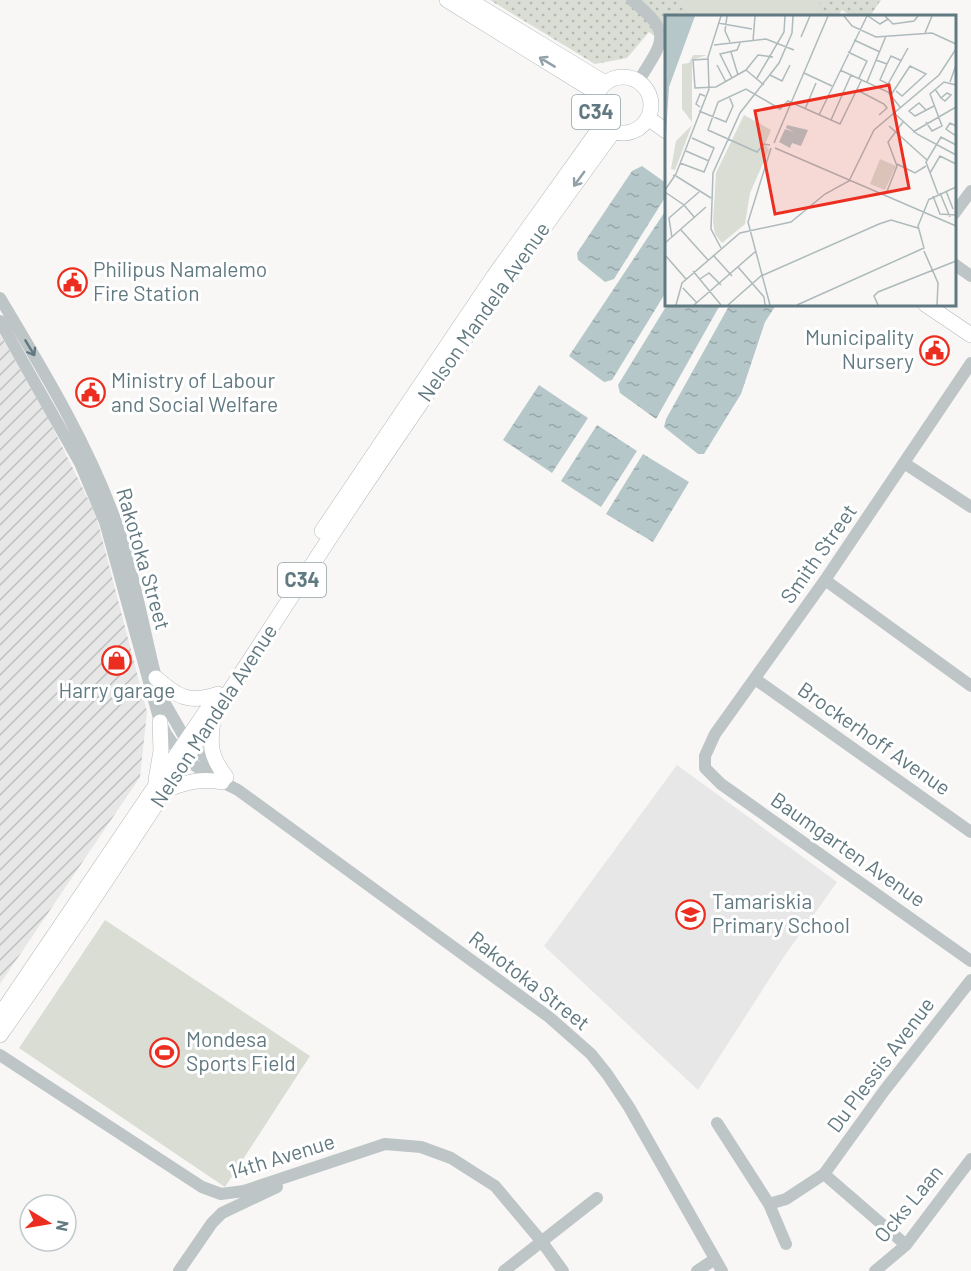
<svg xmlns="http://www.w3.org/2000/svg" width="971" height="1271" font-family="Barlow,sans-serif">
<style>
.built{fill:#e6e7e6}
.industrial{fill:url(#industrial-furrows)}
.park{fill:url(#park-dots)}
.pitch{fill:#d9ddd4}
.water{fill:url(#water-ripples)}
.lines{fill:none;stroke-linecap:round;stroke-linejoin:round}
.major-casing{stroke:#b3babd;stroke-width:16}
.minor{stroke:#bec5c7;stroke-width:12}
.major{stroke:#fff;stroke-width:15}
.oneway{stroke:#90a1a7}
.oneway2{stroke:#617981}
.labels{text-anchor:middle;stroke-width:6;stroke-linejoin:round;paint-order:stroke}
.shield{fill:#fff;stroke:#90a1a7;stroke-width:1.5}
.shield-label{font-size:20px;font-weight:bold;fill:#617981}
.poi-label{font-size:21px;fill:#617981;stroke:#fff;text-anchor:start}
.street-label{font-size:21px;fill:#617981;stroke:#fff}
.inset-road{fill:none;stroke:#aebabc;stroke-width:1.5}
.view{fill:#ec2e21;fill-opacity:0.15;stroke:#ec2e21;stroke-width:3}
.inset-edge{fill:none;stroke:#617981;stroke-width:3}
</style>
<defs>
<pattern id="industrial-furrows" width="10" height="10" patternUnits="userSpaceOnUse" patternTransform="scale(1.5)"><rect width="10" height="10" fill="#e6e7e6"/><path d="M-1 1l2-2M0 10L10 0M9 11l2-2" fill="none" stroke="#bec0c0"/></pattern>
<pattern id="park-dots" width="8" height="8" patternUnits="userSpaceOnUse" patternTransform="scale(1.5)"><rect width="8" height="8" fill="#d9ddd4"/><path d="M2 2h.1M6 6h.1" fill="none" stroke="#b3b8b1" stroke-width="1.8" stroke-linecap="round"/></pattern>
<pattern id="water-ripples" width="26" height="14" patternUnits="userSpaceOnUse" patternTransform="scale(1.5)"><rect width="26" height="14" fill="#b6c7c9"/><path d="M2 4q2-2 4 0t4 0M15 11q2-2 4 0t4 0" fill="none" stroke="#97a6a9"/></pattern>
</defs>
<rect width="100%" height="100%" fill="#f8f7f5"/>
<path class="built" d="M677,765L837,882L783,958L698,1090L544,946Z"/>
<path class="industrial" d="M0,334L45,412L96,515L147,712L140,777L0,984Z"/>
<path class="park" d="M490,0H881L870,16H851L842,10L838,16H666V44L649,32L627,58L595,64Z"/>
<path class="pitch" d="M673,0H822L811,16H696Z
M105,920L310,1056L225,1187L19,1048Z"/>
<path class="water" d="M642,166L666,183V196L614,279L605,282L578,260L577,253L632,171Z
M666,210V292L612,380L604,382L569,356Z
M730,304L776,305L765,322L741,394L704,454H698L664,427L666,419Z
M667,305H720L656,419L620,393L618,385Z
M539,385L588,418L552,473L503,440Z
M597,425L637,451L601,507L561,481Z
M643,454L689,482L653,542L606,514Z"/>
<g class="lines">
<defs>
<path id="major" d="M447,0L597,93
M469,0L605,83
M595 105a28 28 0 1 1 56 0a28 28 0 1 1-56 0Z
M648,118L666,131
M925,304L971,335
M322,531L494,276L602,125
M156,678C178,697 189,704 218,694
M213,721C209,746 211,757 226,777
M156,780L161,751L160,722
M168,789C187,782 202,778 222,782
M0,1015L207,710
M0,1035C110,880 211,718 316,559C411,414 511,272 613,132"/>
</defs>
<use href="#major" class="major-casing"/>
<path class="minor" d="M632,0C672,33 665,39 639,80
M954,214L971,191
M954,264L971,276
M0,298C43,370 88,444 116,522C134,572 143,627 156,678L163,700L186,740L218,770
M0,321L80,463L105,522L160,722C176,759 204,773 238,790L549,1017L591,1054L607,1074L629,1107L722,1271
M971,363L825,580L715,734L705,756V768L721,784L971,961
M904,463L971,507
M825,580L971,686
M755,679L971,832
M0,1055L202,1187L221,1194L244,1191L385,1144L421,1147L451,1158L495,1186L542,1242L563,1271
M717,1123L769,1204L786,1199L824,1174L884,1091L971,980
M824,1174L906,1245
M769,1204L786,1244
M179,1271L212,1223L222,1213L277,1187
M504,1271L597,1198
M697,1271L715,1259
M875,1271L906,1245L971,1159"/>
<use href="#major" class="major"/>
</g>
<defs><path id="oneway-shaft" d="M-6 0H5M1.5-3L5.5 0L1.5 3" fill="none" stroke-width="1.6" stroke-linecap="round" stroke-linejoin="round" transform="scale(1.5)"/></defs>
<g class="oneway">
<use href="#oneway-shaft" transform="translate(547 62) rotate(-149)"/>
<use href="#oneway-shaft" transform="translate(579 179) rotate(126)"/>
</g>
<use class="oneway2" href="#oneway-shaft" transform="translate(30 348) rotate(59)"/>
<defs>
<symbol id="civic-ring" viewBox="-11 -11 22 22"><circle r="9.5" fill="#fff" stroke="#ec2e21" stroke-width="1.5"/><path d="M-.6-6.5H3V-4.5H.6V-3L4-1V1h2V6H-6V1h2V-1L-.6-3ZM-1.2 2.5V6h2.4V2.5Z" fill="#ec2e21"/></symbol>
<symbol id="shop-ring" viewBox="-11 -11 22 22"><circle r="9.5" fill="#fff" stroke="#ec2e21" stroke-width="1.5"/><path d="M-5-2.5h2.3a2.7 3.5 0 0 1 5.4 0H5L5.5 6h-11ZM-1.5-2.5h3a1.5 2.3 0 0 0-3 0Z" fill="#ec2e21"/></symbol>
<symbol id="school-ring" viewBox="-11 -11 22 22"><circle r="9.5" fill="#fff" stroke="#ec2e21" stroke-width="1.5"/><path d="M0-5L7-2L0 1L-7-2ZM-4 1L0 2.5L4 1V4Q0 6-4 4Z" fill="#ec2e21"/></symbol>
<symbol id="stadium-ring" viewBox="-11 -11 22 22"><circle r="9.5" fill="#fff" stroke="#ec2e21" stroke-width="1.5"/><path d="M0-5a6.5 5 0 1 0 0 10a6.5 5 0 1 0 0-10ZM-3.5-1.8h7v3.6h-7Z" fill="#ec2e21"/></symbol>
</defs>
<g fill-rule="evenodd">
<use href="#civic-ring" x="56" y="266" width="33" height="33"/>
<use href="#civic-ring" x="918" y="334" width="33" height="33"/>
<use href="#civic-ring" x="74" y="376" width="33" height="33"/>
<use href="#shop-ring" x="100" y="644" width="33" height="33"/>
<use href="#school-ring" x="674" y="898" width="33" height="33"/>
<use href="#stadium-ring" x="148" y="1036" width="33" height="33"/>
</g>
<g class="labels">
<g class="shield">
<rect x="572" y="95" width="48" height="34" rx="4.5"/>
<rect x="278" y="563" width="48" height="34" rx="4.5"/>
</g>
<g class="shield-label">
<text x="596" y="119">C34</text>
<text x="302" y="587">C34</text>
</g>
<g class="poi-label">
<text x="93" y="277">Philipus Namalemo<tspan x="93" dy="24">Fire Station</tspan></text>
<text x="914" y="345" text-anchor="end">Municipality<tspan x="914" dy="24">Nursery</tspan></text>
<text x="111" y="388">Ministry of Labour<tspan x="111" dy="24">and Social Welfare</tspan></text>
<text x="117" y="698" text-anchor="middle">Harry garage</text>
<text x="712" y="909">Tamariskia<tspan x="712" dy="24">Primary School</tspan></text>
<text x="186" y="1047">Mondesa<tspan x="186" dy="24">Sports Field</tspan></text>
</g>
<g class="street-label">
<text transform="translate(484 312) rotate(-55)" y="7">Nelson Mandela Avenue</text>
<text transform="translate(819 554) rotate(-55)" y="7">Smith Street</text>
<text transform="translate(143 559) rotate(74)" y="7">Rakotoka Street</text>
<text transform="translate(214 716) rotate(-57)" y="7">Nelson Mandela Avenue</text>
<text transform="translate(874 739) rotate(35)" y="7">Brockerhoff Avenue</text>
<text transform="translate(848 850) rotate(35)" y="7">Baumgarten Avenue</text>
<text transform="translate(529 981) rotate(38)" y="7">Rakotoka Street</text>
<text transform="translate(881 1065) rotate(-53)" y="7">Du Plessis Avenue</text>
<text transform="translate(282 1157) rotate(-17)" y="7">14th Avenue</text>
<text transform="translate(909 1204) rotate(-50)" y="7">Ocks Laan</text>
</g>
</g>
<g transform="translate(665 15)">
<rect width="291" height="291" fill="#f8f7f5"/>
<path d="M28,40H42L27,45V107L17,94V49L24,48ZM79,100L106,115L100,129L104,135L85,178L80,209L57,228L50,219L48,207L51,158ZM27,110L10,155L6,154L11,126Z" fill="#d9ddd4"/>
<path d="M80,106L101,116L93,134L71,124ZM215,144L231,151L220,175L205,169ZM59 179a8 8 0 1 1 16 0a8 8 0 1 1-16 0Z" fill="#d9ddd4"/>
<path d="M0,1H30L4,72L0,135ZM122,110L143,115L136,131L127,128L125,133L114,127L120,114L129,117L121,113Z" fill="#b6c7c9"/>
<path class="inset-road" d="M62,1L60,16L65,27M179,1L187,11L211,22L267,18L291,29M203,1L215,9L223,4M220,1L228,9L249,6L253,1M53,8L87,14M260,18L267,1M136,22L145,1M189,25L215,37M88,26L90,1M49,30L101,24L129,35M66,37L73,60M183,37L202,46L194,63M43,44L28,45L30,73L51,72L81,55M211,45L222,49L215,65L223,69L243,33M222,49L226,41L237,46M52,50L61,67M81,55L93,40L108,42M81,55L99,70M175,55L223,77L235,92M139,58L167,71M105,60L117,66L125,50M67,63L55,39L72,35L75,28M92,63L119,17L120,1M202,67L221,21M285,67L291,50M270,74L276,83L280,86L286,80L282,78L276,83M192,75L219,89L222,93L214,100M226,80L245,51L261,59L237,81L231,76M35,92L31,89L35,79L40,81M140,94L151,68M261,95L254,88L244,96L250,101L269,91M34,96L61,107L68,91L64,81M228,97L252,119L291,140M154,100L202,1M166,105L186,60M261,107L267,116L277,111L265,79L279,67L291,70M224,111L262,145M291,111L285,108L281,114L291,121M248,117L291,92M109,128L163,1M105,130L99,129L92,137L43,115L53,87L81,74L115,94L123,86L175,109L197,64M110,133L291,211M21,136L44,146M15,148L39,157L49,133L27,123M232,149L250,158L261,151M265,158L275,141L291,149M11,159L44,74L43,42L56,1M11,161L46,183M0,175L11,159L8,161M281,176L288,194M0,177L19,190L30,203M275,178L285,202M221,179L232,151L223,127L238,107M273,179L261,147L276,122L291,130M268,181L275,199L291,200M263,185L291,172M16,215L43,245M7,223L4,203L34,177M0,228L41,192M56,233L46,214L48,158L75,98L114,48L127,18L128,1M259,236L273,268L272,290M0,240L21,264M48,240L67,261M73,252L99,282L100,290M28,256L56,290M35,264L44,258L56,270M18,273L32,288M11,290L17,268L75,218L126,207L160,179L184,166L209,115L274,60L291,34M29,290L91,236M63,290L96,261L214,209L226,205L253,213M105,290L83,207L106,133M132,290L259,233L253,211L264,184M213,290L209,281L213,277L291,246"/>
<path class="view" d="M224,70L244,173L110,199L90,96Z"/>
<rect width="291" height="291" class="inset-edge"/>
</g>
<g transform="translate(48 1223) rotate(101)"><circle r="28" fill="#ffffff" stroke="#c0c9cd" stroke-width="1.5"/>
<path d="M0-4.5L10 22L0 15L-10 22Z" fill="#ec2e21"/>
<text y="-9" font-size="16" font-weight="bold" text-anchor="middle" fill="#617981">N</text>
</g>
</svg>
